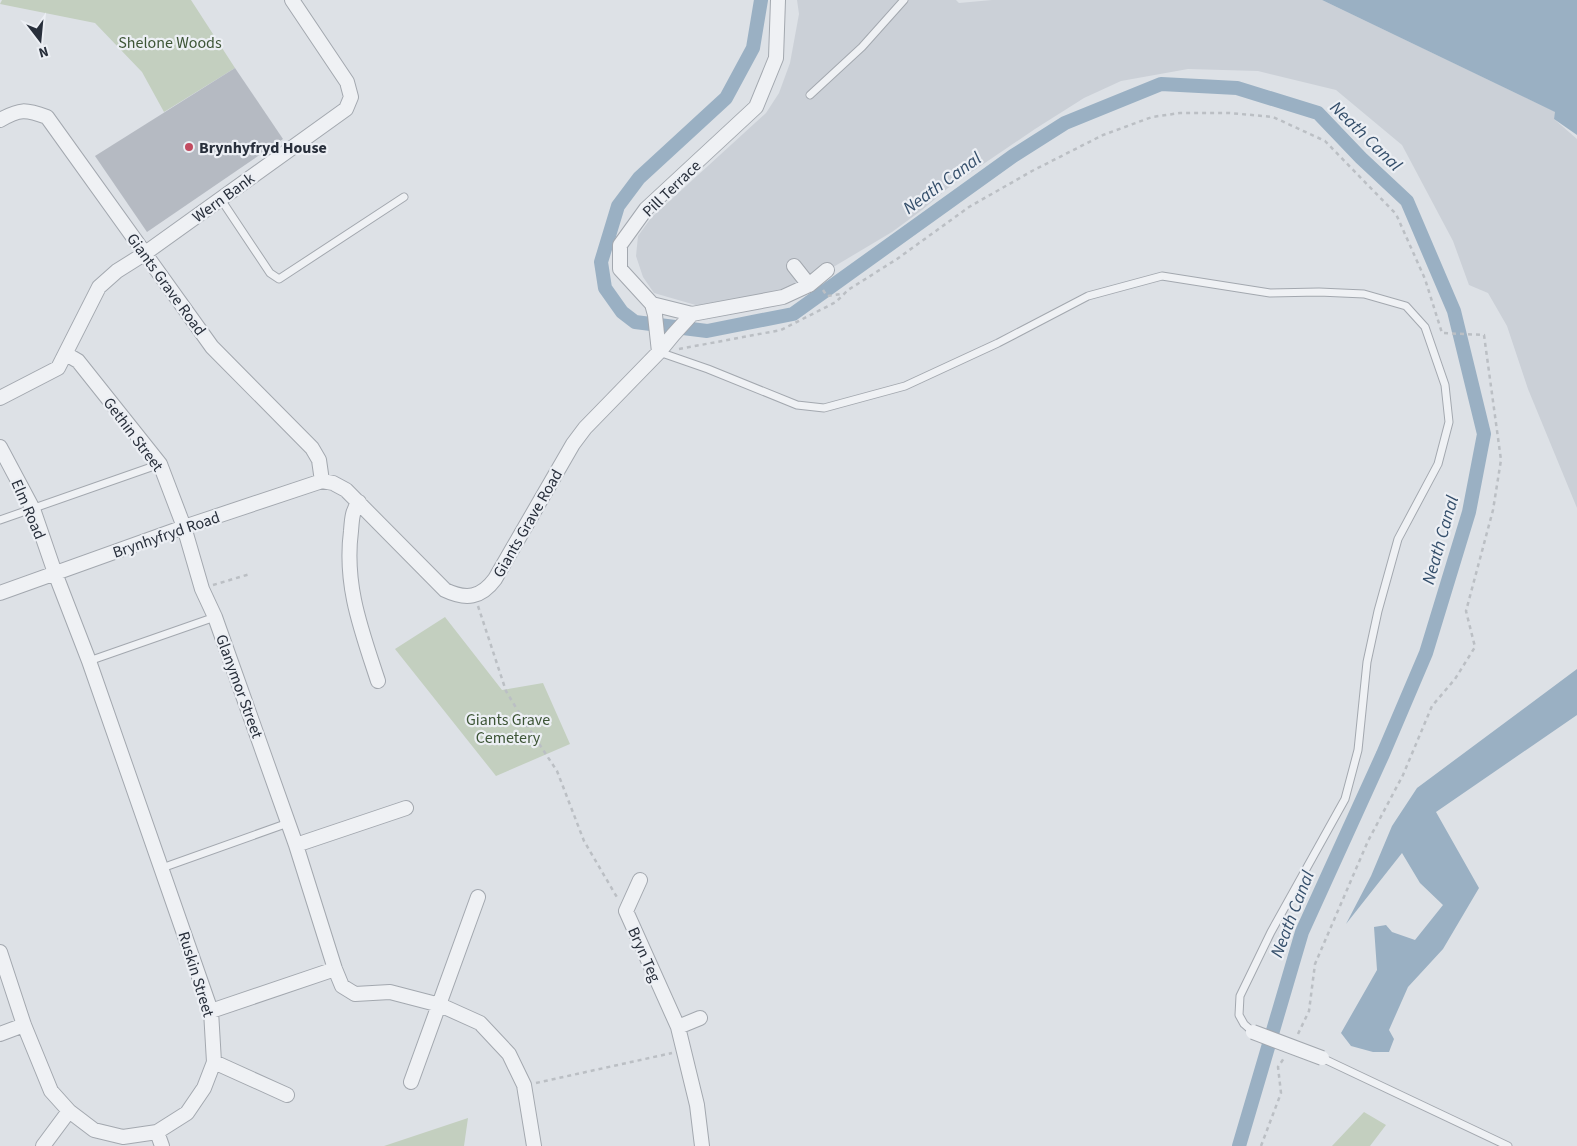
<svg xmlns="http://www.w3.org/2000/svg" width="1577" height="1146" font-family="'Source Sans 3',sans-serif">
<style>
.built{fill:#cbd0d7}
.green{fill:#c3cfbf}
.water{fill:#9ab0c3}
.lines{fill:none;stroke-linecap:round;stroke-linejoin:round}
.canal{stroke:#9ab0c3;stroke-width:14}
.building{fill:#b5bac2}
.service-casing{stroke:#a3a8af;stroke-width:9}
.minor-casing{stroke:#a3a8af;stroke-width:16}
.path{stroke:#bbbfc4;stroke-width:2.5;stroke-dasharray:4 4;stroke-linecap:butt}
.service{stroke:#eff1f4;stroke-width:7}
.minor{stroke:#eff1f4;stroke-width:14}
.minor-bridge-casing{stroke:#a3a8af;stroke-width:16;stroke-linecap:butt}
.minor-bridge{stroke:#eff1f4;stroke-width:14}
.poi-dot{fill:#c24b60;stroke:#eceff4;stroke-width:2}
.labels{text-anchor:middle;stroke-width:4.5;stroke-linejoin:round;paint-order:stroke}
.park-label{font-size:16px;fill:#3d5536;stroke:#eceff4}
.poi-label{font-size:16px;font-weight:bold;fill:#282f3b;stroke:#eceff4;text-anchor:start}
.street-label{font-size:16px;fill:#282f3b;stroke:#eceff4}
.water-label{font-size:18px;font-style:italic;fill:#354f6b;stroke:#eceff4}
</style>
<rect width="100%" height="100%" fill="#dde1e6"/>
<path class="built" d="M797,0H956L959,3L992,0H1322L1556,112L1554,119L1577,139V508L1528,389L1507,326L1488,293L1469,285L1453,241L1402,145L1336,90L1258,71L1188,69L1121,81L1084,98L1035,129L948,188L922,210L892,232L783,297L699,306L654,293L643,277L636,256L638,236L651,218L766,113L779,93L790,63L799,14Z"/>
<path class="green" d="M2,0H191L235,68L164,112L142,72L95,23L0,4Z
M445,617L502,690L543,683L570,744L496,776L395,649Z
M1364,1112L1386,1125L1370,1146H1332Z
M468,1118L464,1146H384Z"/>
<path class="water" d="M1322,0H1577V135L1554,119L1555,112Z
M1577,669V715L1436,812L1479,888L1443,949L1408,987L1389,1030L1394,1039L1389,1052H1373L1351,1046L1341,1033L1377,970L1374,927L1386,925L1392,932L1415,940L1443,905L1420,883L1402,853L1346,924L1371,876L1392,826L1417,788Z"/>
<g class="lines">
<path class="canal" d="M761,0L753,48L726,98L639,178L618,206L601,262L605,288L622,312L635,322L707,331L793,314L1013,156L1065,123L1161,84L1237,88L1318,113L1361,158L1407,201L1454,311L1484,434L1469,512L1426,653L1383,754L1302,932L1239,1146"/>
</g>
<path class="building" d="M235,68L283,139L147,232L95,156Z"/>
<g class="lines">
<defs>
<path id="service" d="M810,95L862,47L904,0
M220,198L270,273L279,279L404,197
M659,352L708,369L797,405L824,408L905,386L998,343L1088,296L1162,276L1270,293L1319,292L1364,294L1406,306L1425,327L1445,385L1449,422L1438,464L1398,539L1378,611L1367,662L1358,750L1345,799L1271,932L1240,996L1239,1015L1244,1024L1253,1032
M0,520L160,464
M89,661L215,617
M162,868L288,823
M1322,1058L1508,1146"/>
<path id="minor" d="M0,120C20,109 25,109 47,117L212,347L312,448L319,460L322,481
M794,266L809,285
M652,304L692,314L783,297L809,285L827,270
M659,352L655,315L652,304L620,269V245L646,209L756,107L776,58L778,0
M66,354L78,361L160,464L184,527L202,589L215,617L296,845L335,969L342,986L355,994L390,992L440,1005L480,1023L509,1054L524,1085L534,1146
M0,398L58,368L99,287L117,271L144,254L346,109L351,97L347,82L292,0
M0,447L33,509L55,573L89,661L211,1011L214,1062L204,1088L187,1113L157,1132L123,1137L94,1130L69,1111L51,1091L24,1025L0,952
M359,502C352,511 352,519 351,531C344,585 361,629 378,681
M0,593L184,527L322,481L333,483L346,490L445,590C466,600 481,598 495,579L573,444L585,428L659,352L673,335L692,314
M296,845L406,808
M640,880L626,911L678,1027
M211,1011L335,969
M700,1018L678,1027L697,1105L702,1146
M0,1034L24,1025
M214,1062L287,1095
M411,1082L478,897
M157,1132L162,1146
M43,1146L69,1111"/>
</defs>
<use href="#service" class="service-casing"/>
<use href="#minor" class="minor-casing"/>
<path class="path" d="M823,290L827,296L842,294
M679,349L781,330L836,302L848,290L897,259L969,207L1032,171L1103,135L1152,117L1180,113H1230L1273,117L1325,141L1396,214L1425,279L1442,333L1484,335L1501,460L1493,510L1466,611L1475,647L1455,679L1432,706L1403,775L1368,841L1315,964L1309,1011L1297,1036
M213,585L250,574
M478,606L506,691L524,721L557,771L584,841L618,899
M536,1083L672,1053
M1261,1146L1281,1093L1278,1067L1284,1058"/>
<use href="#service" class="service"/>
<use href="#minor" class="minor"/>
<defs>
<path id="minor-bridge" d="M1253,1032L1322,1058"/>
</defs>
<use href="#minor-bridge" class="minor-bridge-casing"/>
<use href="#minor-bridge" class="minor-bridge"/>
</g>
<circle class="poi-dot" cx="189" cy="147" r="5"/>
<g class="labels">
<g class="park-label">
<text x="170" y="48">Shelone Woods</text>
<text x="508" y="725">Giants Grave<tspan x="508" dy="18">Cemetery</tspan></text>
</g>
<g class="poi-label">
<text x="199" y="153">Brynhyfryd House</text>
</g>
<g class="street-label">
<text transform="translate(671 188) rotate(-44)" y="6">Pill Terrace</text>
<text transform="translate(223 197) rotate(-36)" y="6">Wern Bank</text>
<text transform="translate(167 284) rotate(54)" y="6">Giants Grave Road</text>
<text transform="translate(134 434) rotate(53)" y="6">Gethin Street</text>
<text transform="translate(29 509) rotate(67)" y="6">Elm Road</text>
<text transform="translate(527 523) rotate(-60)" y="6">Giants Grave Road</text>
<text transform="translate(166 534) rotate(-19)" y="6">Brynhyfryd Road</text>
<text transform="translate(240 686) rotate(70)" y="6">Glanymor Street</text>
<text transform="translate(645 954) rotate(66)" y="6">Bryn Teg</text>
<text transform="translate(197 974) rotate(73)" y="6">Ruskin Street</text>
</g>
<g class="water-label">
<text transform="translate(1366 136) rotate(44)" y="6">Neath Canal</text>
<text transform="translate(942 183) rotate(-36)" y="6">Neath Canal</text>
<text transform="translate(1440 540) rotate(-74)" y="6">Neath Canal</text>
<text transform="translate(1292 914) rotate(-69)" y="6">Neath Canal</text>
</g>
</g>
<g transform="translate(40 40) rotate(164)" stroke="#eceff4" stroke-width="4" paint-order="stroke">
<path d="M0-4L9 19L0 12L-9 19Z" fill="#282f3b"/>
<text y="-8" font-size="14" font-weight="bold" text-anchor="middle" fill="#282f3b">N</text>
</g>
</svg>
